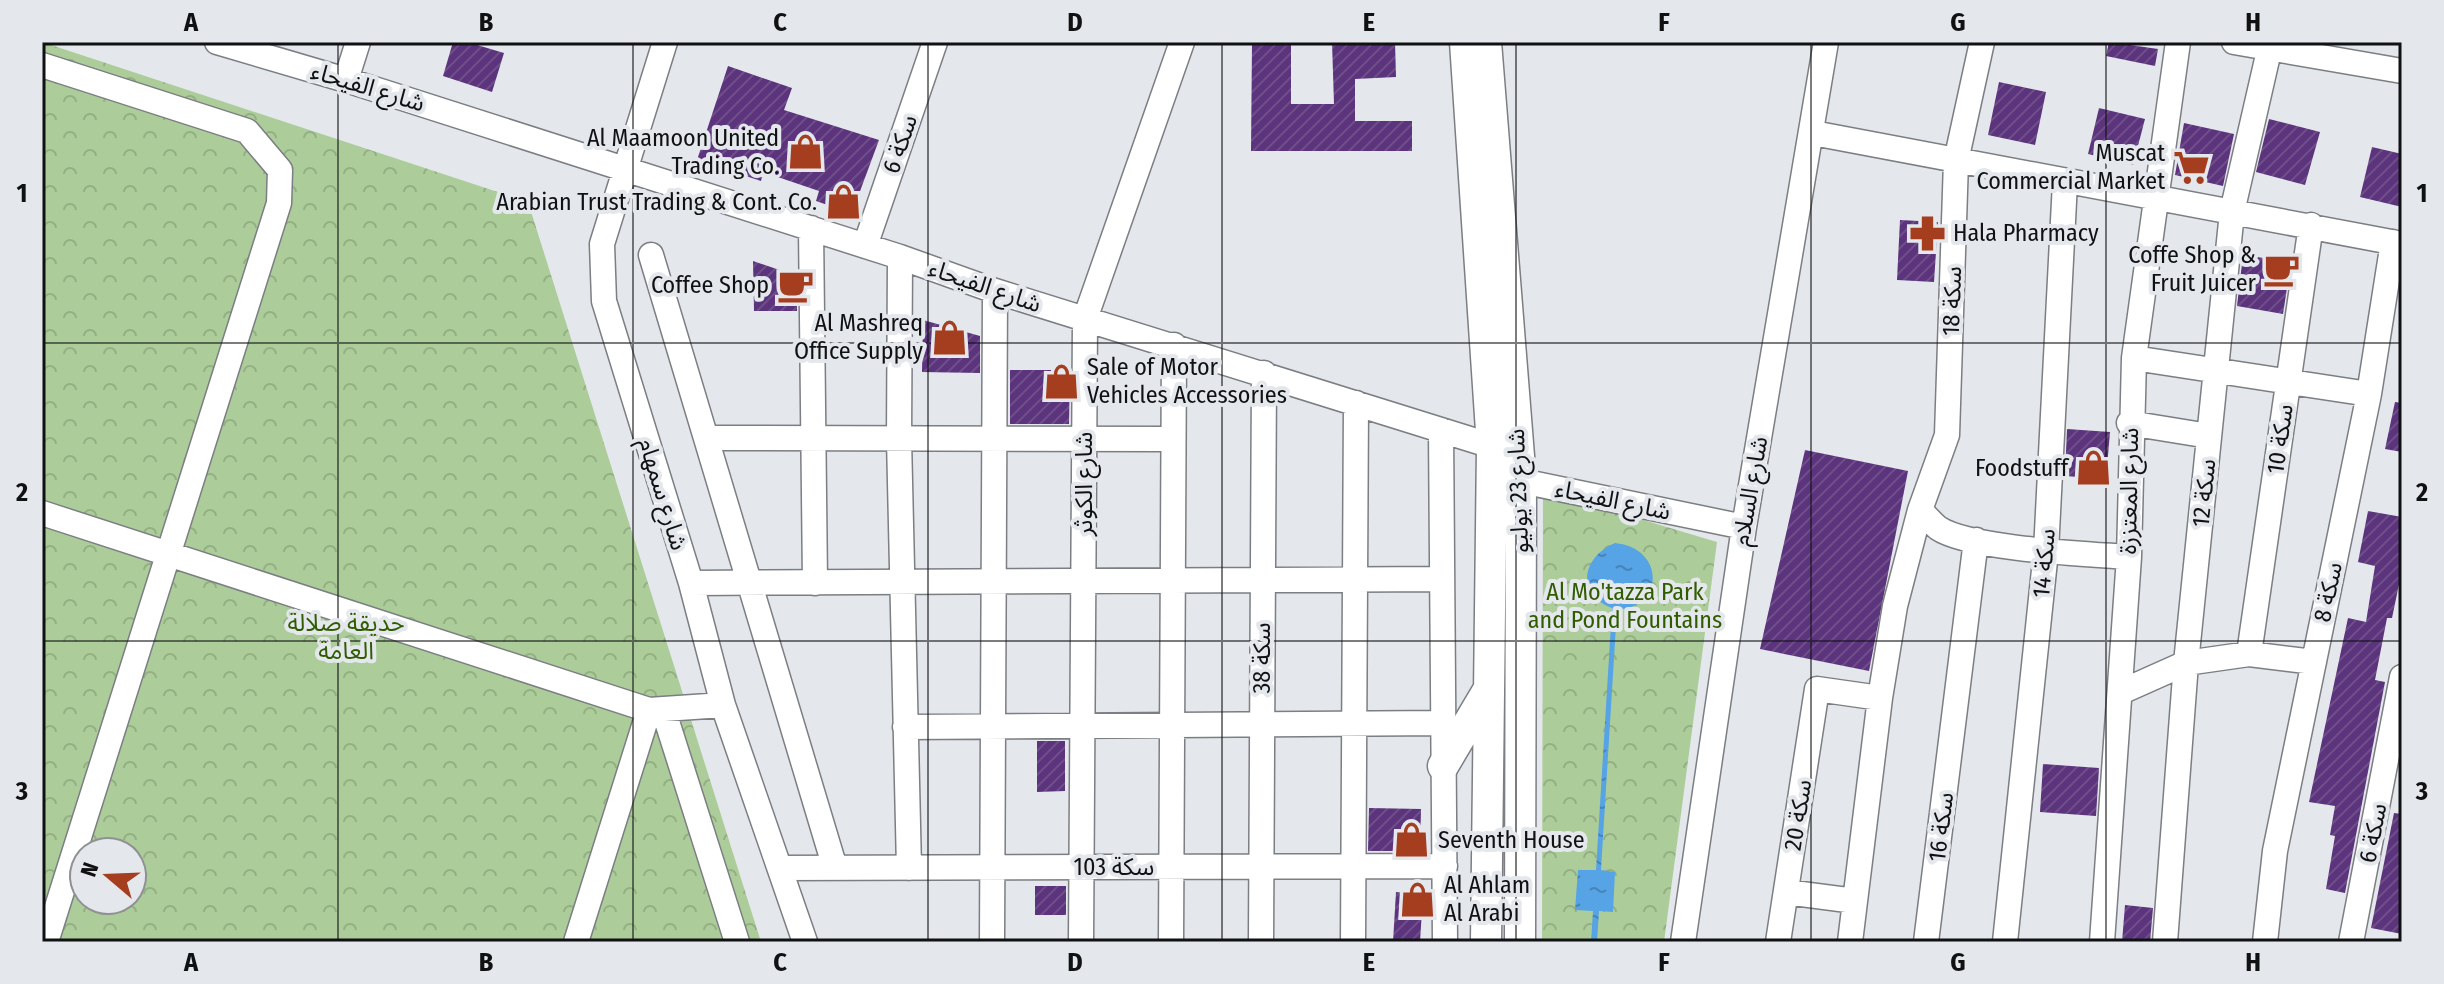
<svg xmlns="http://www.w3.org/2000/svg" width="2444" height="984" font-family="'Fira Sans Condensed','Noto Sans Arabic',sans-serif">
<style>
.park{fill:url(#park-crowns);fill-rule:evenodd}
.water{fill:url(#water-ripples)}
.building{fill:url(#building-hatch)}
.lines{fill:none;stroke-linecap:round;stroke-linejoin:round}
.minor-casing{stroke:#7b7e82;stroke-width:27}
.major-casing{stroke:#7b7e82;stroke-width:33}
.minor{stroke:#fff;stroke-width:24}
.major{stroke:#fff;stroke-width:30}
.grid{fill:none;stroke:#101112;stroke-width:2;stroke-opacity:0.55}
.labels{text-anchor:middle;stroke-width:8;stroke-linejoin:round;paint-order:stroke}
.street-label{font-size:24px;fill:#101112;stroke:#e4e7ec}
.poi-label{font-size:24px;fill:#101112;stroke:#e4e7ec;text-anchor:end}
.park-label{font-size:24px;fill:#305c00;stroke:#e4e7ec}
.neatline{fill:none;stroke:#101112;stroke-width:3}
.grid-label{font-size:26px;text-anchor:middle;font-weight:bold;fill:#101112}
</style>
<defs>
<pattern id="park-crowns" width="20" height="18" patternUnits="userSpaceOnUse" patternTransform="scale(2)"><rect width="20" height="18" fill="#accd99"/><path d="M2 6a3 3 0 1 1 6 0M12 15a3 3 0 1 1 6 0" fill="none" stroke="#93af83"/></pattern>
<pattern id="water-ripples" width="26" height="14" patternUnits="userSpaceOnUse" patternTransform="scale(2)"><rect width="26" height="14" fill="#56a3e5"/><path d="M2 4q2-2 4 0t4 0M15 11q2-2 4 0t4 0" fill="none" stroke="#4683b8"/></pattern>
<pattern id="building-hatch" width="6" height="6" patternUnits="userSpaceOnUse" patternTransform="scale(2)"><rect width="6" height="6" fill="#5c337d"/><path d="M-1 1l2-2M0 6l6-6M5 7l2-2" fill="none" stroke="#6e4e89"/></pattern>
</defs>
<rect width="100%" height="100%" fill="#e4e7ec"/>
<path class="park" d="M42,42L528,202L761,942H42ZM84,852H132V900H84Z
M1543,490L1717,542L1664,942H1542Z"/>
<path class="water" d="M1615,543C1666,548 1664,609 1617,609L1601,870L1615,872L1613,912L1599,911L1597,942H1591L1593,911L1575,910L1578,870H1596L1612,608C1575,594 1582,557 1615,543Z"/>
<path class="building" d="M453,42H467L504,53L492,92L443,76Z
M1252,42H1291V104H1334L1332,42H1395L1396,77L1355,79V121H1412V151H1251Z
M2109,42L2158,49L2155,66L2106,56Z
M728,66L792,88L784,110L879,140L856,202L845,211L816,201L819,191L763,172L761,181L697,160Z
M1999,82L2046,92L2035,145L1988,135Z
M2099,108L2145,119L2133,165L2088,154Z
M2269,119L2320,132L2305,185L2256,172Z
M2184,123L2234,134L2223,186L2175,175Z
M2372,147L2402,154V207L2360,197Z
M1900,220L1938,222L1934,282L1897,280Z
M2243,255L2291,262L2283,314L2237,306Z
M753,261L797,276V311H754Z
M923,320L980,336V373L922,372Z
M1010,370H1070L1069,424H1010Z
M2395,402L2402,403V452L2385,449Z
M2067,429L2110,432L2106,479L2065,476Z
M1805,450L1908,471L1869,671L1760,649Z
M2368,511L2402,517V570L2392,618H2387L2375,680L2385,682L2345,893L2326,889L2335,836L2330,835L2335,806L2309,802L2348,618L2366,622L2375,566L2358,562Z
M1037,741H1065V791L1037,792Z
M2043,764L2099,768L2096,816L2040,812Z
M1369,808L1421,809L1420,851H1368Z
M2394,813L2402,814V934L2371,928Z
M1035,886H1066V915H1035Z
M1396,892L1423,894L1420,942H1393Z
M2125,905L2153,908L2150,942H2122Z"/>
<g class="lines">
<defs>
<path id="minor" d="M217,42L346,80L900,257L995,291L1492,446L1521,481L1744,527
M665,42L602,244L604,301L691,583L723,705L805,942
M2234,42L2402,71
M42,65L247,131L280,170L279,203L46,942
M346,80L358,42
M1813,133L2402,244
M811,228L815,583
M865,246L935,42
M651,255L835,868
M900,257L899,439L909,868
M2134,358L2369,394
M2129,423L2209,436
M1441,430L1445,942
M707,438L1171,439
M1920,510C1926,516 1932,523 1938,528C1969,549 2088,554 2129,557
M42,513L649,710L723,705
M691,583L1439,579
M2249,654L2311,225
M2121,692L2186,663L2249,654L2314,662
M663,709L737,942
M905,727L1443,723
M782,868L1445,866
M1786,892L1855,901
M576,942L649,710
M992,942L995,291
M1081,942L1085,319L1182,42
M1171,942L1174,345
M1261,942L1264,373
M1353,942L1356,403
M1683,942L1744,527L1826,42
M1778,942L1817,689L1880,698
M1850,942L1880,698L1895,606L1920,510L1947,435L1956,161L1982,42
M1926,942L1976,540
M2005,942L2046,551L2065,182
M2102,942L2129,557L2134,358L2178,42
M2165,942L2186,663L2232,212L2271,42
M2265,942L2275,851L2369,394L2393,242
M2351,942L2402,677"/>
<path id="major" d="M1465,42L1492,446L1486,942
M1486,42L1521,481L1520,942
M1443,766L1487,692"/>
</defs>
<use href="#minor" class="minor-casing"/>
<use href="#major" class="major-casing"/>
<use href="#minor" class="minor"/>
<use href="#major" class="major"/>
</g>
<path class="grid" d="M338,42V942M633,42V942M928,42V942M1222,42V942M1516,42V942M1811,42V942M2106,42V942M42,343H2402M42,641H2402"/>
<defs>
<symbol id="shop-bare" viewBox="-9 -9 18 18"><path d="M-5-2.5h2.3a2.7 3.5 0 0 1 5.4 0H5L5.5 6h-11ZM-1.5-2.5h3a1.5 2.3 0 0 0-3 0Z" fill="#a53d1f" stroke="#e4e7ec" stroke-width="2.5" paint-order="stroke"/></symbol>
<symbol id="supermarket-bare" viewBox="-9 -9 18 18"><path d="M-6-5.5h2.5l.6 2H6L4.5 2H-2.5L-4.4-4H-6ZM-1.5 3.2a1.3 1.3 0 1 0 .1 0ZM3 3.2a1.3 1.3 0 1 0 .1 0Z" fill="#a53d1f" stroke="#e4e7ec" stroke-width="2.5" paint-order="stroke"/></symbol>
<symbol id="pharmacy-bare" viewBox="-9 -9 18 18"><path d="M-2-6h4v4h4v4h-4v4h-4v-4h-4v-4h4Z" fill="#a53d1f" stroke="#e4e7ec" stroke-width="2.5" paint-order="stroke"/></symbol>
<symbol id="cafe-bare" viewBox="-9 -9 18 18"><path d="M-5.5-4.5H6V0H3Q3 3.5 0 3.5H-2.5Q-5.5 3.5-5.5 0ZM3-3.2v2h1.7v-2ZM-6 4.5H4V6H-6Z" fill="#a53d1f" stroke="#e4e7ec" stroke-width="2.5" paint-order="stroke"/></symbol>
</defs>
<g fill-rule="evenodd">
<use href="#shop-bare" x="780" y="126" width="51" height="51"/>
<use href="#supermarket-bare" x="2166" y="142" width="51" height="51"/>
<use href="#shop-bare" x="818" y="176" width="51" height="51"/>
<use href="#pharmacy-bare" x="1902" y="208" width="51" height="51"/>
<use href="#cafe-bare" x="2256" y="244" width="51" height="51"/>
<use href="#cafe-bare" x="770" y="260" width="51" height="51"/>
<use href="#shop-bare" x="924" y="312" width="51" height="51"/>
<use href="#shop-bare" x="1036" y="356" width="51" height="51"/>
<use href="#shop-bare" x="2068" y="442" width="51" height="51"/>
<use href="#shop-bare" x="1386" y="814" width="51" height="51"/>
<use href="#shop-bare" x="1392" y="874" width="51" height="51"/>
</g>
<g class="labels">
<g class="street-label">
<text transform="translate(368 87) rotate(17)" y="8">شارع الفيحاء</text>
<text transform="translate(900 144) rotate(-71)" y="8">سكة 6</text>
<text transform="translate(985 286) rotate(19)" y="8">شارع الفيحاء</text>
<text transform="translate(1952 301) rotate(-88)" y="8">سكة 18</text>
<text transform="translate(2280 439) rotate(-82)" y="8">سكة 10</text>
<text transform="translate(1084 484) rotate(-90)" y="8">شارع الكوثر</text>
<text transform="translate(1518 491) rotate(-92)" y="8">شارع 23 يوليو</text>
<text transform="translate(1750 491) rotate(-80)" y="8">شارع السلام</text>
<text transform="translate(2129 491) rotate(-89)" y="8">شارع المعتززة</text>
<text transform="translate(2204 493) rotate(-84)" y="8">سكة 12</text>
<text transform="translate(663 494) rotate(73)" y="8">شارع سمهام</text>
<text transform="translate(1613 500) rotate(12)" y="8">شارع الفيحاء</text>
<text transform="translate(2044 563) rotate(-85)" y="8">سكة 14</text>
<text transform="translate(2328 592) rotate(-78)" y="8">سكة 8</text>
<text transform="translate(1262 658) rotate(-90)" y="8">سكة 38</text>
<text transform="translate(1798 815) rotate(-81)" y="8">سكة 20</text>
<text transform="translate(1941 827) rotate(-83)" y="8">سكة 16</text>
<text transform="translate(2373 833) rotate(-79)" y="8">سكة 6</text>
<text x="1114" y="875">سكة 103</text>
</g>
<g class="poi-label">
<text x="779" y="146">Al Maamoon United<tspan x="779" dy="28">Trading Co.</tspan></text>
<text x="2165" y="161">Muscat<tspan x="2165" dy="28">Commercial Market</tspan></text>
<text x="817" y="210">Arabian Trust Trading &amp; Cont. Co.</text>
<text x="1953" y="241" text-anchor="start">Hala Pharmacy</text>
<text x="2256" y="263">Coffe Shop &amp;<tspan x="2256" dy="28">Fruit Juicer</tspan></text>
<text x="769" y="293">Coffee Shop</text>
<text x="923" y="331">Al Mashreq<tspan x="923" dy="28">Office Supply</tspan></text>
<text x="1087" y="375" text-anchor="start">Sale of Motor<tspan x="1087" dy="28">Vehicles Accessories</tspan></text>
<text x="2068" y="476">Foodstuff</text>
<text x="1438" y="848" text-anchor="start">Seventh House</text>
<text x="1444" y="893" text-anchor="start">Al Ahlam<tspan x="1444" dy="28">Al Arabi</tspan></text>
</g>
<g class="park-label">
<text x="1625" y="600">Al Mo'tazza Park<tspan x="1625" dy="28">and Pond Fountains</tspan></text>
<text x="346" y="631">حديقة صلالة<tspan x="346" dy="28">العامة</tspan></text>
</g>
</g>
<rect width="2444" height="984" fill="none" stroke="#e4e7ec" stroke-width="88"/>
<g transform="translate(108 876) rotate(289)"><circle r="38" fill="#e4e7ec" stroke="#8f9195" stroke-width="2"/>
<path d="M0-6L14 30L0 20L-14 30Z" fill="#a53d1f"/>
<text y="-12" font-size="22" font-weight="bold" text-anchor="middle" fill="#101112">N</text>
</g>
<rect x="44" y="44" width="2356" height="896" class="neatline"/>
<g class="grid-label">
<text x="191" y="31">A</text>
<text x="486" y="31">B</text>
<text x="780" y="31">C</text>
<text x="1075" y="31">D</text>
<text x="1369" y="31">E</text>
<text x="1664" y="31">F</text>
<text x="1958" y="31">G</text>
<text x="2253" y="31">H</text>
<text x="22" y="202">1</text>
<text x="2422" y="202">1</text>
<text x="22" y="501">2</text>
<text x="2422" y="501">2</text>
<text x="22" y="800">3</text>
<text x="2422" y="800">3</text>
<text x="191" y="971">A</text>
<text x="486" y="971">B</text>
<text x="780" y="971">C</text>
<text x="1075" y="971">D</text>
<text x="1369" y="971">E</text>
<text x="1664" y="971">F</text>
<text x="1958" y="971">G</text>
<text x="2253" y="971">H</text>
</g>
</svg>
